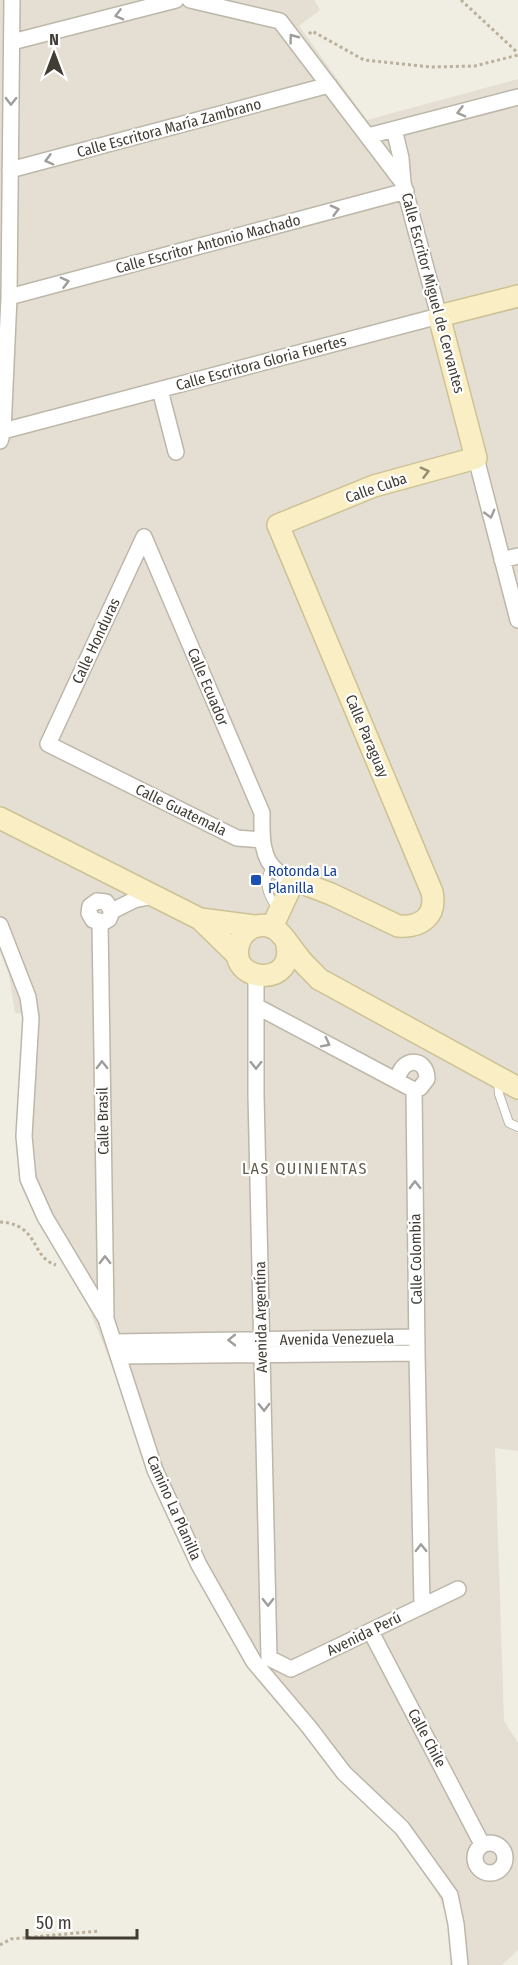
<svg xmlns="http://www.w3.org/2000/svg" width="518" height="1965" font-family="'Fira Sans Condensed',sans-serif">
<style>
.residential{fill:#e4dfd2}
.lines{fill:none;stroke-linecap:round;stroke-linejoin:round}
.lane-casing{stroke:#bdb7aa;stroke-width:10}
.street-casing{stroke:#bdb7aa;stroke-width:18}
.secondary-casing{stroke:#cdc196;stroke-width:24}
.path{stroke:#bbb099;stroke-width:3;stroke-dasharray:3 3;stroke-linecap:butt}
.lane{stroke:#fff;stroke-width:8}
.street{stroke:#fff;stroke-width:15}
.secondary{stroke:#faefc4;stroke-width:21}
.oneway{stroke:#a09e9a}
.oneway2{stroke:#948d75}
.transit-dot{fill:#1a4fb4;stroke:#fff;stroke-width:2}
.labels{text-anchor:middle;stroke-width:4.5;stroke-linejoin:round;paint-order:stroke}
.street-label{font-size:15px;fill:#413d34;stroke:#fff}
.transit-label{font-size:15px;fill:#164399;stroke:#fff;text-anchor:start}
.neighbourhood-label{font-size:16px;letter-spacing:1.5px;fill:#635b4c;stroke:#fff}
</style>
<rect width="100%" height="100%" fill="#f0ede3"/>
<path class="residential" d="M0,0H314L320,10L299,26L367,120L518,79V1451L495,1448L504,1721L518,1743V1950L502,1965H450L454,1948L445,1911L429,1874L397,1827L246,1660L174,1520L73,1269L22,1179L25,1014L15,1013L9,975L0,951Z"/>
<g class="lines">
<defs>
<path id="lane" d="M272,866C261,882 268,896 278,910
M498,1079L499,1094L509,1123L518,1127"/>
<path id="street" d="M12,42L176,0
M394,129L401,158L403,183
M368,136L518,97
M10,170L329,85
M9,297L406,191
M160,390L176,452
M3,431L439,316L403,183L280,21L190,0
M0,441L3,431L9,297L12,0
M476,458L518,620
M144,537L48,744L237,838L262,840
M144,537L262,813C262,831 260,858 277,871C282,875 289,877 294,880
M502,560L518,556
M112,911L106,902L97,901L90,906L89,913L93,920L104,922L109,919L112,911L134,900L153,896
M100,923L106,1316
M0,925L28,997L31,1018L24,1136L28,1179L45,1217L106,1319L155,1470L199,1565L254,1662L309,1727L344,1773L402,1828L450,1895L456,1924L460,1965
M256,975V1095L269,1658
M256,1006L414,1090
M398,1080C400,1057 427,1056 427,1079L420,1088L414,1090
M414,1090L417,1353L422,1606
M114,1342L416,1337
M119,1356L417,1353
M371,1632L482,1844
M269,1658L291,1669L458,1589
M475 1858a15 15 0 1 1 30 0a15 15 0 1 1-30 0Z"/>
<path id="secondary" d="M0,818L200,919L256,926
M200,919L238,956
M272,927L294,880L331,894L398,926C421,928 437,916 432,892L278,525L374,486L476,458L439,316L518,296
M286,941C300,989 225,984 239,943C241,936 247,930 254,927C277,919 285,941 297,955C303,964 312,971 319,979L518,1088"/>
</defs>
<use href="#lane" class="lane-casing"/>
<use href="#street" class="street-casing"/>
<use href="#secondary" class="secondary-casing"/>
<path class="path" d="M461,0L518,53
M309,34L312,31L364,60L431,67L475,66L518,55
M0,1222C40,1224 30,1257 56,1265
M0,1945L11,1939L99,1931"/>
<use href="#lane" class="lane"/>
<use href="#street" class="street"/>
<use href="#secondary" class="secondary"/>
</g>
<defs><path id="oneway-chevron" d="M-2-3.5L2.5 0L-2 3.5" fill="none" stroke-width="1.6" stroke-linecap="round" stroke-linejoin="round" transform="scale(1.5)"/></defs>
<g class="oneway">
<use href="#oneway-chevron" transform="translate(119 15) rotate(166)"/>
<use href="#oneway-chevron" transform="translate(293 38) rotate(-127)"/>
<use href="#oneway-chevron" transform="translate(11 101) rotate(91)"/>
<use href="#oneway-chevron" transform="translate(461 112) rotate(165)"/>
<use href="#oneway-chevron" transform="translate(49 160) rotate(165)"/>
<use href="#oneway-chevron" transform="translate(335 210) rotate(-15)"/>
<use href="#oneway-chevron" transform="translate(65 282) rotate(-15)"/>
<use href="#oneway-chevron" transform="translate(490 514) rotate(75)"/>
<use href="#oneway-chevron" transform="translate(326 1043) rotate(27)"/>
<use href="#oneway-chevron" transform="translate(102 1065) rotate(-91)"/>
<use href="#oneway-chevron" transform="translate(256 1065) rotate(90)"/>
<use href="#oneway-chevron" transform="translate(415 1185) rotate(-91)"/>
<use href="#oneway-chevron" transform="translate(105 1260) rotate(-91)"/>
<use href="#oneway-chevron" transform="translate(232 1340) rotate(179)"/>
<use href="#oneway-chevron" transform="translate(264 1407) rotate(89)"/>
<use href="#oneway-chevron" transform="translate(421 1548) rotate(-91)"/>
<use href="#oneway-chevron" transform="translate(268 1602) rotate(89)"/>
</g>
<use class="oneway2" href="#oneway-chevron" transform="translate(425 472) rotate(-15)"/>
<rect class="transit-dot" x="250" y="874" width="12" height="12" rx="3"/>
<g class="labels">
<g class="street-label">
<text transform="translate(169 128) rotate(-15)" y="5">Calle Escritora María Zambrano</text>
<text transform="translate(208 244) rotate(-15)" y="5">Calle Escritor Antonio Machado</text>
<text transform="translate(433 293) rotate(75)" y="5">Calle Escritor Miguel de Cervantes</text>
<text transform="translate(261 363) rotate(-15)" y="5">Calle Escritora Gloria Fuertes</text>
<text transform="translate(376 488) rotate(-19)" y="5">Calle Cuba</text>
<text transform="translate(96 641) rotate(-65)" y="5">Calle Honduras</text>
<text transform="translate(208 687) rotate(67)" y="5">Calle Ecuador</text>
<text transform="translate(367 736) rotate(67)" y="5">Calle Paraguay</text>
<text transform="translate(181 810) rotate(26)" y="5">Calle Guatemala</text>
<text transform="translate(103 1121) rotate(-91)" y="5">Calle Brasil</text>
<text transform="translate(416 1259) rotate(-91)" y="5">Calle Colombia</text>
<text transform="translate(261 1317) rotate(-91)" y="5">Avenida Argentína</text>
<text transform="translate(337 1339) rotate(-1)" y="5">Avenida Venezuela</text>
<text transform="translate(174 1508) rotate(66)" y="5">Camino La Planilla</text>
<text transform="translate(364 1634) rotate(-26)" y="5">Avenida Perú</text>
<text transform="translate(427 1738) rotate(62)" y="5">Calle Chile</text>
</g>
<g class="transit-label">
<text x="268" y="876">Rotonda La<tspan x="268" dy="17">Planilla</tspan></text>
</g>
<g class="neighbourhood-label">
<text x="305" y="1174">LAS QUINIENTAS</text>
</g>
</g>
<g transform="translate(54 54)" stroke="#ffffff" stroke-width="4.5" paint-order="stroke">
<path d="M0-4.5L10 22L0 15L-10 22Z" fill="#413d34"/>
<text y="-9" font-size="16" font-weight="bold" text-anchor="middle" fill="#413d34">N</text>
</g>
<path d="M27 1929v9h110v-9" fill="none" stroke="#413d34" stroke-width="3"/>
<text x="36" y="1929" font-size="18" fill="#413d34" stroke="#ffffff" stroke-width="4.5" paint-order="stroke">50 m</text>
</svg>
